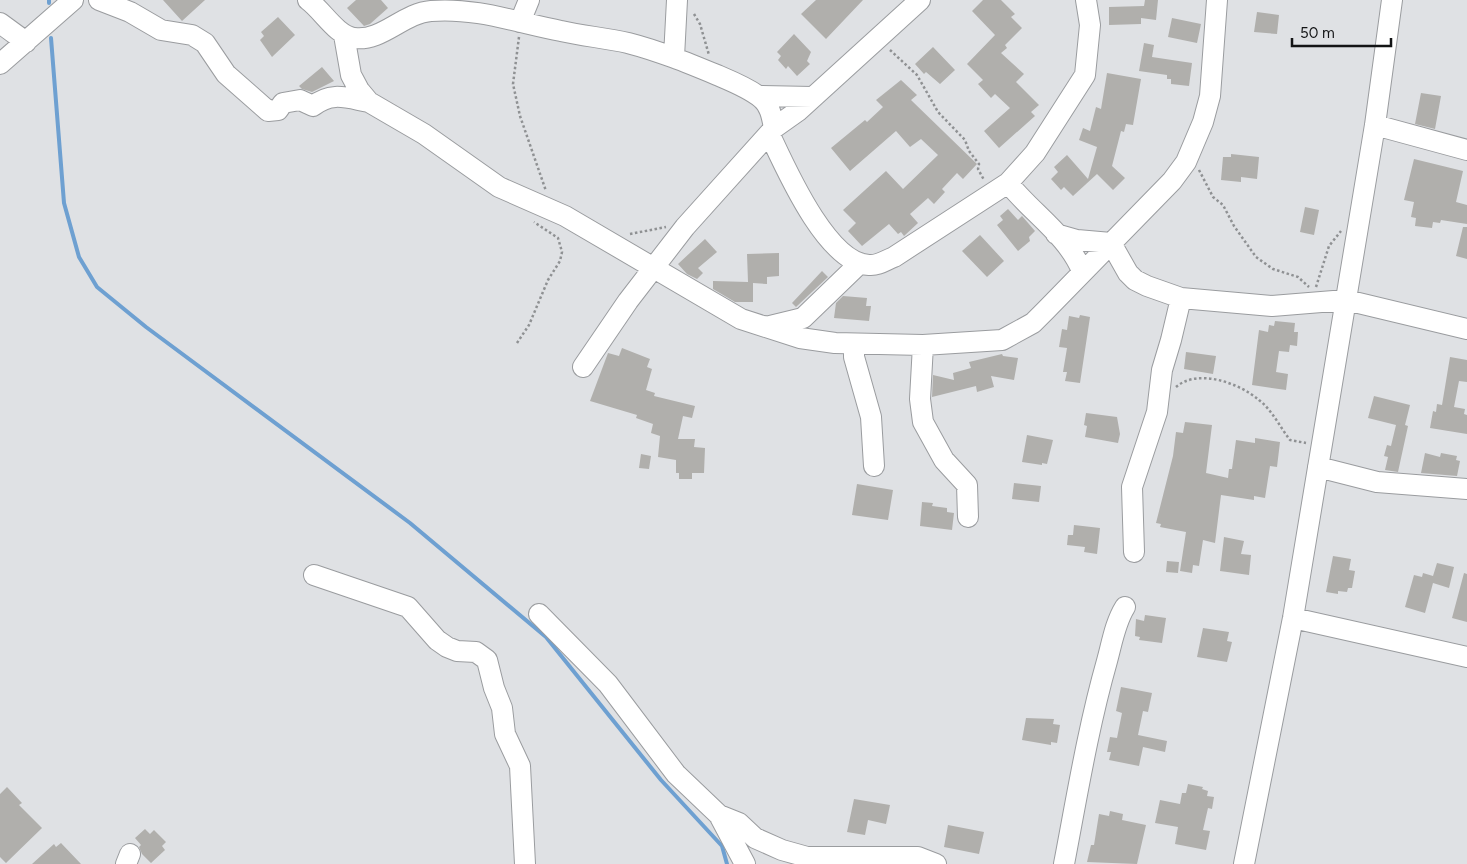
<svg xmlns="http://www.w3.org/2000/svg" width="1467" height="864" font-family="Figtree,sans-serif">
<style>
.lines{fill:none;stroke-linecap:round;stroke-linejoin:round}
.stream{stroke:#6ea0d1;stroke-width:4}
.building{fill:#b0afac}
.minor-casing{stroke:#9a9c9f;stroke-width:22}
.path{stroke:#8f9193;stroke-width:2.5;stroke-dasharray:2.5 2.5;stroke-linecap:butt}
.minor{stroke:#fff;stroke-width:20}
</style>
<rect width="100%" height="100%" fill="#dfe1e4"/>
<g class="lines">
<path class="stream" d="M49,3V0
M51,38L64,203L79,257L97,287L146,327L410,523L546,637L661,780L722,846L727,864"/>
</g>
<path class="building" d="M163,0H205L182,21Z
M356,0H381L388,8L370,24L364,26L347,8Z
M816,0H863L826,39L801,14Z
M983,0H1001L1015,14L1011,17L1022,28L1005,45L1007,48L1001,53L1024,74L1016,82L1039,105L1031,112L1035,116L999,148L984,131L1010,108L995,94L991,98L978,84L983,80L967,64L995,35L972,11Z
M1145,0H1158L1156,20L1141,18V24L1109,25V7L1144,6Z
M1257,12L1279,15L1277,34L1254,32Z
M278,17L295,35L272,57L260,40L264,36L261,32Z
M1172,18L1201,24L1197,43L1168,37Z
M794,34L811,52L807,61L810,64L797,76L788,66L786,69L778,60L781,56L777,52Z
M1144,43L1154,45L1152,57L1192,63L1189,86L1171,84V79H1167V75L1139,71Z
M933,47L955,70L940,84L926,72L924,74L915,64Z
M322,67L334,81L312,92L302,89L299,86Z
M1107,73L1141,79L1133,125L1126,124L1124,132L1121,131L1112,166L1125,178L1113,190L1097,174L1073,196L1064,187L1061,190L1051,179L1058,172L1054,167L1067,155L1088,179L1097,147L1079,140L1083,128L1090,131L1096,107L1101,109Z
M901,80L917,95L911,100L977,164L963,179L957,173L942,189L945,192L934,204L928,198L910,214L918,223L904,236L901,232L898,234L889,224L862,246L848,231L856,223L843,210L886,171L903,189L938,155L921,139L910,147L896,131L850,171L831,148L865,120L867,122L883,107L876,100Z
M1421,93L1441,96L1435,129L1415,124Z
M1231,154L1259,157L1257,179L1241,177V182L1221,180L1223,157H1231Z
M1414,159L1463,171L1456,202L1467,205V224L1441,220L1440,223L1433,222L1432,228L1415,226L1416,218L1411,217L1414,202L1404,200Z
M1305,207L1319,210L1314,235L1300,232Z
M1008,209L1018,220L1022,216L1035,231L1029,237L1030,241L1018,251L997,225L1003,220L1000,216Z
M1463,227H1467V259L1456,256Z
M980,235L1004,261L987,277L962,251Z
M705,239L717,252L698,268L703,273L697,279L687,274L678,264Z
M779,253V276L767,277V284L753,283V302H735L713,289V281L748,282L747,254Z
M822,271L828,277L796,307L792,303Z
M843,296L867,298L866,306H871L869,321L834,318L836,303Z
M1080,315L1090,317L1080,383L1065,381L1067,372H1063L1067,348L1059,347L1062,329L1067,330L1069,316L1079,318Z
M1275,321L1295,323L1294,332H1298L1297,346L1290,345L1289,352L1279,351L1276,372L1288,374L1286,390L1252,385L1259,330L1268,332L1269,325L1274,326Z
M622,348L650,359L647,367L652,369L646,390L655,393L654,396L695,406L692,418L683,416L678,439H695L694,447L705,448L704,473H692V479H679V473H676V460L658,457L660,436L651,433L653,424L636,418L637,415L590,401L608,353L619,356Z
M1186,352L1216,356L1213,374L1184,369Z
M1002,354L1003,356L1018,358L1014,380L991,376L994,387L977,392L976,386L932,397L933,375L954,380L953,373L971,368L969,362Z
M1450,357L1467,360V382L1459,381L1454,407L1465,409L1464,414L1467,415V434L1430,428L1433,411L1436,412L1437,404L1442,405Z
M1374,396L1410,405L1405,425L1408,426L1398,472L1385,470L1388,457L1384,456L1387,445L1391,446L1396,425L1368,418Z
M1086,413L1117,417L1120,434L1118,443L1085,437L1087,426L1084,425Z
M1185,422L1212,425L1206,473L1228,478L1229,469H1232L1236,440L1255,443V438L1280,442L1277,467L1270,466L1265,498L1254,496V500L1221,495L1215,543L1203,540L1199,566L1193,565L1192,573L1180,571L1186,532L1160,527L1161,524L1156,523L1173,456L1176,432L1183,433Z
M1027,435L1053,440L1047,464L1042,463V465L1022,462Z
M1425,453L1440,457L1441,453L1457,456L1456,460L1460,461L1457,476L1421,473Z
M641,454L651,456L649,469L639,468Z
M1014,483L1041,486L1039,502L1012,499Z
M857,484L893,490L888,520L852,515Z
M922,502L933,503L932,506L947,508V512L954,513L952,530L920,526Z
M1074,525L1100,528L1097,554L1084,552L1085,547L1067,545L1068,535H1073Z
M1224,537L1244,541L1241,554L1251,555L1249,575L1220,571Z
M1333,556L1351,559L1349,570L1355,571L1352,588H1348L1347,592L1338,591V594L1326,592Z
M1167,561L1179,562L1178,573L1166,572Z
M1437,563L1454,567L1449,588L1433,583L1425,613L1405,607L1414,575L1422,577L1423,573L1433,576Z
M1464,573L1467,574V622L1452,618Z
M1145,615L1166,618L1162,643L1139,640L1140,637L1135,636L1136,619L1144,621Z
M1203,628L1229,632L1227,641L1232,642L1227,662L1197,657Z
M1121,687L1152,693L1148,712L1143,711L1138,735L1167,741L1165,752L1143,747L1139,766L1109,760L1111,752H1107L1110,737L1117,738L1122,713L1116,711Z
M1026,718L1054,719L1053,724L1060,725L1057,743L1051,742V745L1022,740Z
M1188,784L1203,787L1202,789L1208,791L1207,796L1214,797L1212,809L1208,808L1203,830L1210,831L1206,850L1175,844L1178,827L1155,823L1160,800L1180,804L1182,793H1186Z
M7,787L22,803L19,805L42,828L6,863L0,857V794Z
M854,799L890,805L886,824L868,820L865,835L847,832Z
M1110,811L1123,814L1122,820L1146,825L1137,864L1087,862L1091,845H1094L1099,814L1109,816Z
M948,825L984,832L979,854L944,847Z
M145,829L150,834L154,830L166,842L162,846L165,850L151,863L142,854L139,847L141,845L135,838Z
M61,843L81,864H32L54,844L56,847Z"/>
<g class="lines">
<defs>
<path id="minor" d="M99,0L130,12L161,30L192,35L205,43L226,74L268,111L278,110L283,103L300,100L313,106C332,91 347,98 369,102
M308,0C323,11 336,35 354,38C382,42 403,13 431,11C474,7 519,23 561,31C583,36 606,38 628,43C659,51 688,63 717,75C731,81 749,88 761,98C770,105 772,117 774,128
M520,22L529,0
M0,23L26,42
M344,35L351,75L359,90L369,102L424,134L499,187L565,216L741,319L800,338L835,343L923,345L1002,340L1033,323L1046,310L1172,181L1186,162L1203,122L1210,96L1217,0
M674,57L677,0
M0,64L73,0
M759,96L812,97
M1375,125L1467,150
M770,135C786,169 827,263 869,265C878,266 886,260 894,257L1008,183L1035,153L1085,75L1090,25L1086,0
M1008,183C1032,213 1068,236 1082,271
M1056,234L1077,240L1111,243L1128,273L1135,280L1147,286L1181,298L1272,306L1346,300L1467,329
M766,327L803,318L860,263
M854,345V357L871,417L874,466
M923,345L920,399L923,422L944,460L967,485L968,517
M583,367L628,301L685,227L774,128L798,111L920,0
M1318,467L1377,482L1467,489
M1134,552L1132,487L1157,412L1162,370L1171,340L1181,298
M314,575L408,607L437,640L447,647L457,651L476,652L487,660L494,688L502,708L505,734L520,766L525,864
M539,614L608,684L676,774L719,815L745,864
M1293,618L1467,657
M719,815L739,823L755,838L782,850L807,857H918L936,864
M126,864L130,854
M1064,864C1077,796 1088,728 1107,661C1112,643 1115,623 1125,607
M1244,864L1293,618L1375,125L1392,0"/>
</defs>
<use href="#minor" class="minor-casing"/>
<path class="path" d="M694,14L700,24L709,55
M519,37L513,84L520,116L546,191
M890,50L917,75L938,112L965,140L969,151L979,164L978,169L984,180
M1199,170L1213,197L1223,205L1234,226L1256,257L1273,269L1298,277L1309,287
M630,234L666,227
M1316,287L1329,246L1341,231
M517,343L529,325L548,280L560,261L562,252L558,238L534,222
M1176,387C1198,368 1239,383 1259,400C1272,410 1280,427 1290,440L1306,443"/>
<use href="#minor" class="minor"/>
</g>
<path d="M1292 38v8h99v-8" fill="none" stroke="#131415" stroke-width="2.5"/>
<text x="1300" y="38" font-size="15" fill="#131415" stroke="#dfe1e4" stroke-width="4" paint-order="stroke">50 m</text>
</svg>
